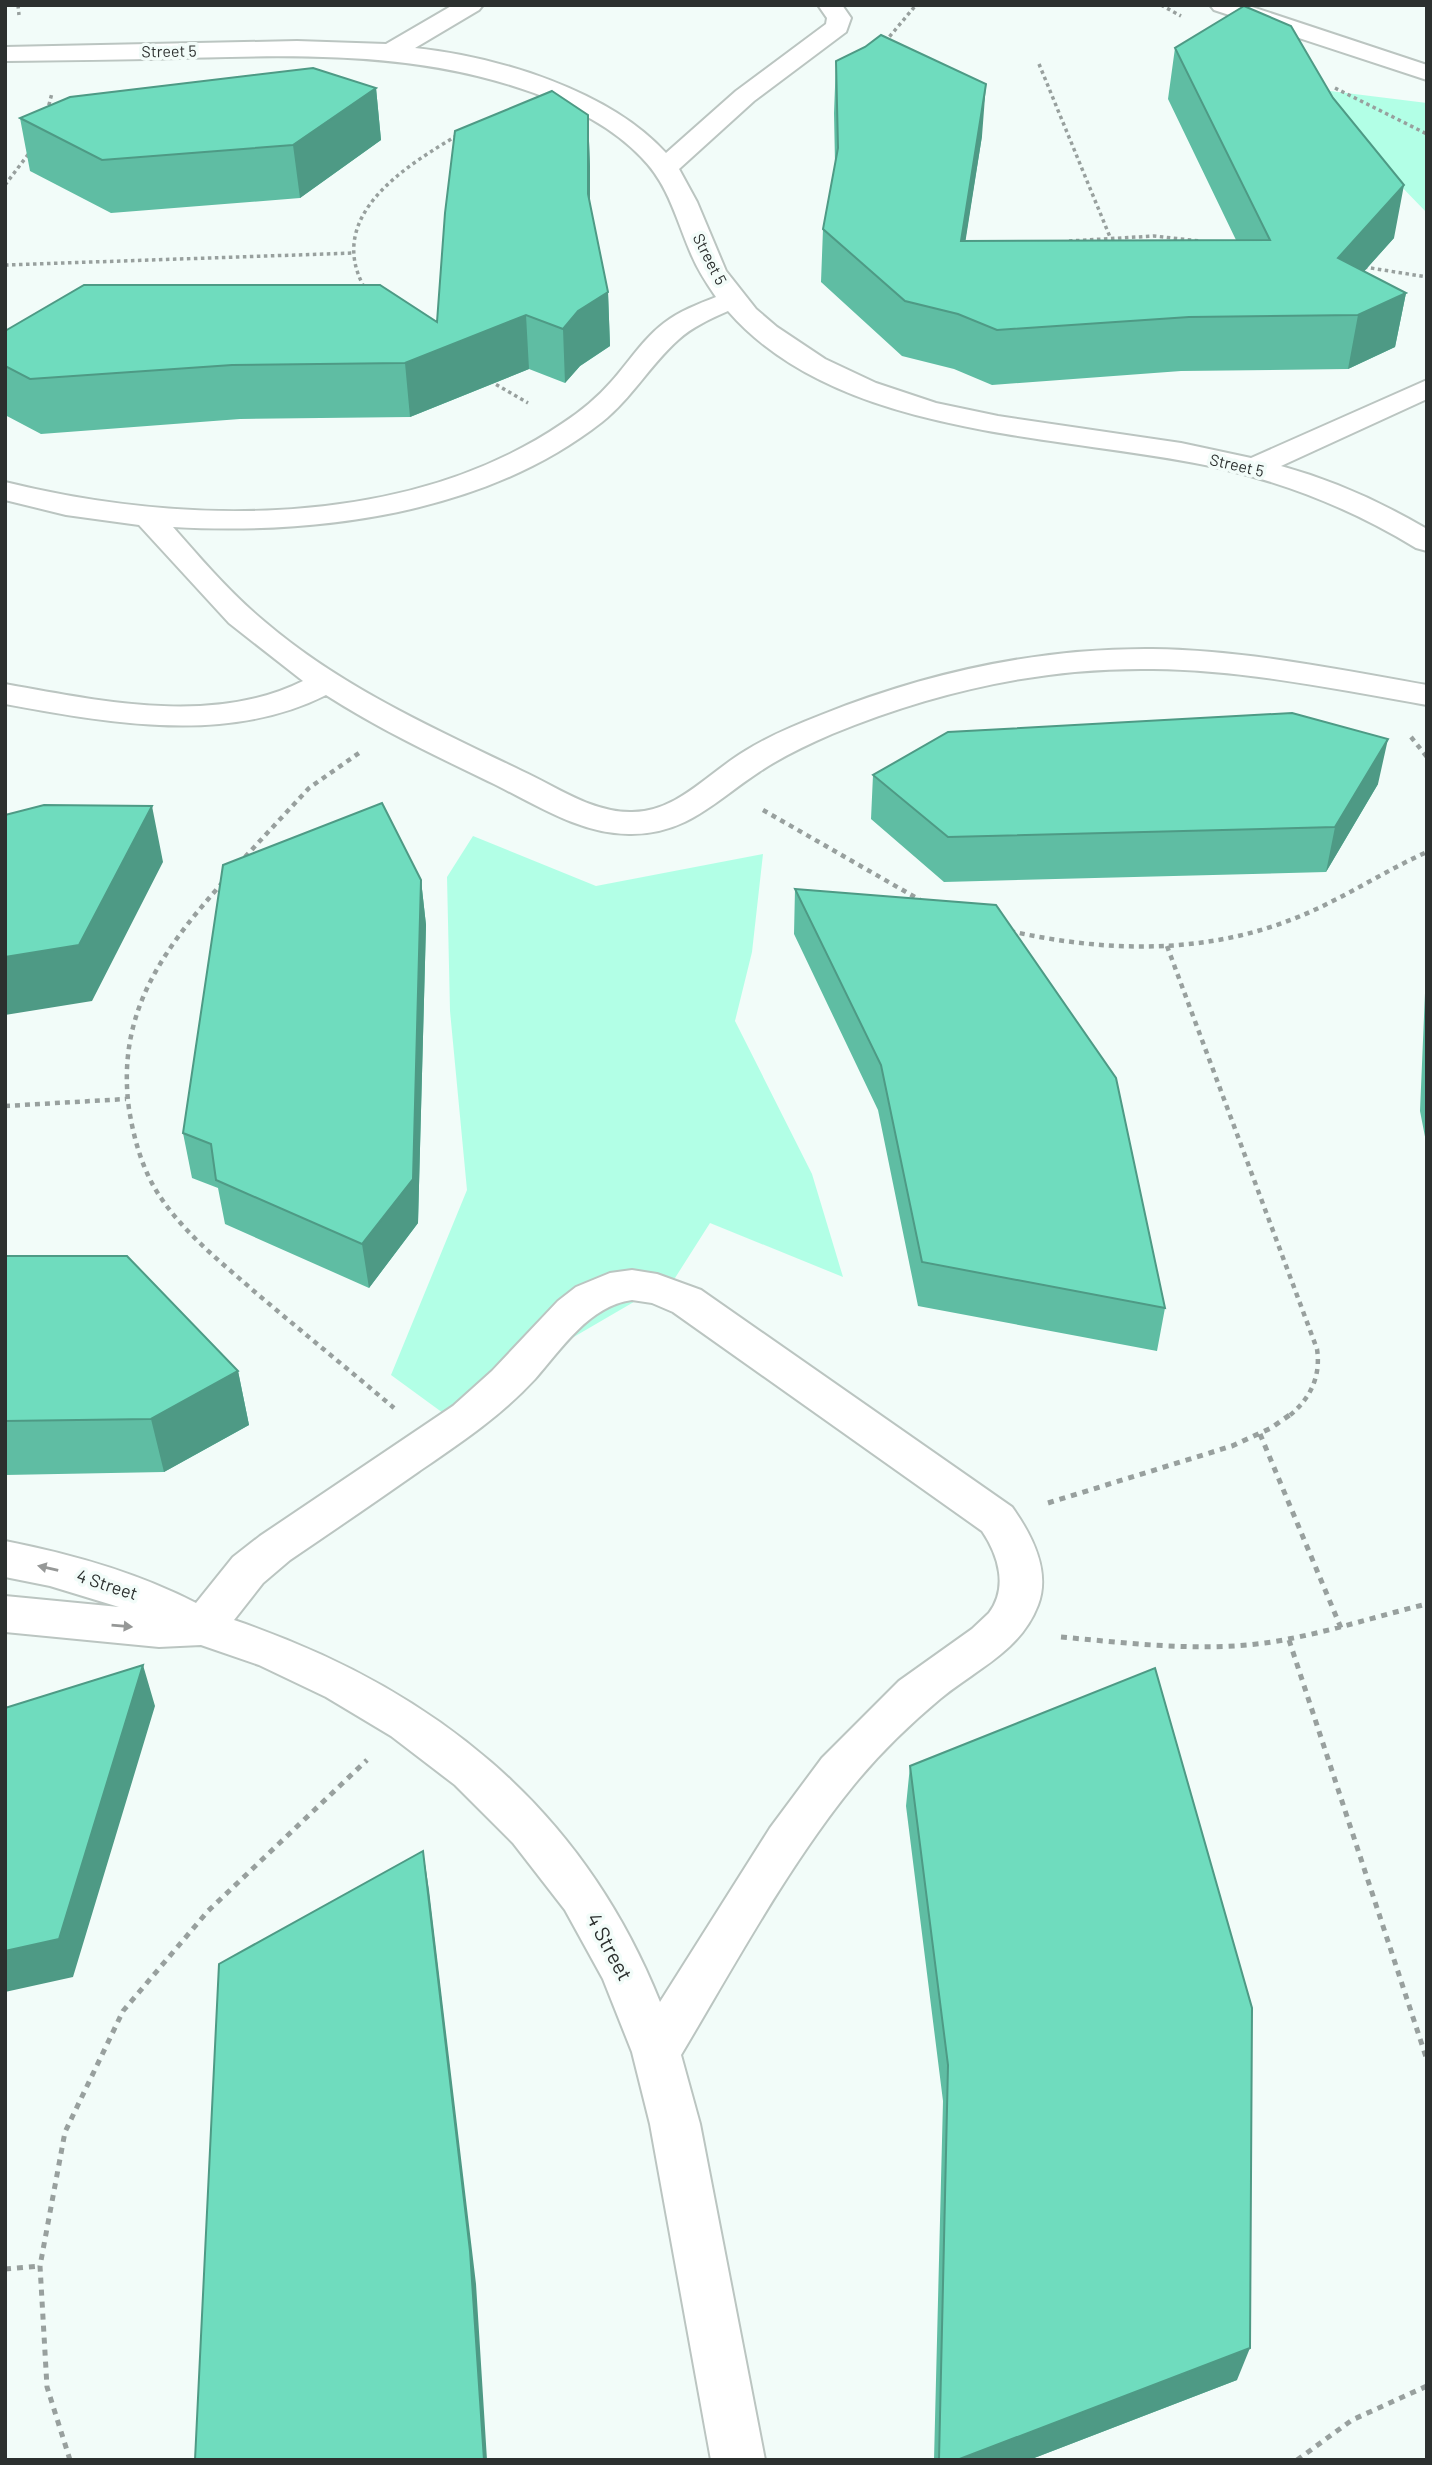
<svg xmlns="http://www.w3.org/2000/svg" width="1432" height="2465" font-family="Barlow,sans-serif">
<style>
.green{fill:#b2ffe6}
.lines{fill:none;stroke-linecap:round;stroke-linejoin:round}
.minor-casing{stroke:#bbc5c1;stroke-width:4}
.path-far2{stroke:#98a09e;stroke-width:3.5;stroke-dasharray:3.5 3.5;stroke-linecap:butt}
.path-far1{stroke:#98a09e;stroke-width:4.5;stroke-dasharray:5 5;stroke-linecap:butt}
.path{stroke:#98a09e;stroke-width:5;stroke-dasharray:6 6;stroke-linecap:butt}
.minor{fill:#fff;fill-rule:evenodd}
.wall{fill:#5fbda3}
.shaded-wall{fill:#4e9a85}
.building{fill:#6fdcbe;stroke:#4e9a85;stroke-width:2}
.oneway{fill:#969897}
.labels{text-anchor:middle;stroke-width:7;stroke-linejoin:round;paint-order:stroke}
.far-street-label{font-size:16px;fill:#2c302f;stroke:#f2fcf9}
.street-label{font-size:18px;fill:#2c302f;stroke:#f2fcf9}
.near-street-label{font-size:21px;fill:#2c302f;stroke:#f2fcf9}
</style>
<rect width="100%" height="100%" fill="#f2fcf9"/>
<path class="green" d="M1306,88L1427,103V213Z
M473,836L596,886L763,854L752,952L735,1021L812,1174L843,1277L710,1223L675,1278L443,1413L391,1375L467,1190L450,1011L447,877Z"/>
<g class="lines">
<defs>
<path id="minor" d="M453,5H483L479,10L415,48C498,57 609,90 666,153L736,91L826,24L827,18L818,5H842L851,18L846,32L754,101L679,169L697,202L726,271L756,309L777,327L825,359L876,383L936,403L998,416L1181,443L1251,458L1427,380V399L1281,466C1332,480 1381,502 1427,529V551L1416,548C1354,510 1287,483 1215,467C1062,434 839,439 728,311C710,319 692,327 678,340C650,365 632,398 602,422C485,514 318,535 173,527C202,560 231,594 265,622C341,687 433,728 522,771C557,787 593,813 632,812C677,812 708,773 745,751C769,736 795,725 821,715C926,673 1038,648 1152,649C1244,650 1336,669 1427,685V705C1336,689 1245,670 1153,669C1041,667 934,692 832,734C807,745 781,757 759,772C715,801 686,835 629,834C580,834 535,804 492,783C436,756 379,729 326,695C227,745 109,723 5,704V684C100,701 213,726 303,681L229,623L139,525L66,515L5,500V482C183,526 406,530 563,423C581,411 597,398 611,382C629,362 643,339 664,323C680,311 698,304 716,297C707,284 698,270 692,256C677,222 669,185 642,158C613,127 574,108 534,93C419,51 301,55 180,58C121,60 63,60 5,61V47L297,41L386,44Z
M1210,5H1246L1427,65V80L1214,10Z
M632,1270L657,1274L701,1290L1012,1507C1032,1535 1051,1571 1038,1605C1020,1652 976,1669 940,1699C909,1725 879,1754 853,1786C788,1866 734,1966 681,2055L700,2124L765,2460H711L650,2124L632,2052L603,1979L565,1910L513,1843L455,1785L391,1736L326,1697L259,1665L201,1645L159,1647L5,1632V1596L119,1607L50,1586L5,1577V1541C71,1554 136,1572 196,1603L233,1557L260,1536L453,1406L492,1371L558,1301L576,1287L610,1273ZM632,1300L652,1303L673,1312L982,1531C999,1556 1008,1588 989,1613L972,1629L899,1681L822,1758L770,1828L660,2002C581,1805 431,1687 234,1620L263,1583L290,1560C333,1531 375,1502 418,1472C459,1444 501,1416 535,1379C562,1348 589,1306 632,1300Z"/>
</defs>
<use href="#minor" class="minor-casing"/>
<path class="path-far2" d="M18,5L19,15
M1161,5L1181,16
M885,42L916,5
M1039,64L1110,237
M1335,88L1427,134
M47,112L52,93
M5,185L30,152
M1069,241L1154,236L1200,241
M5,265L354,253
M1364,267L1427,277
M364,287C325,215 406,166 458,135
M490,381L528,403"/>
<path class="path-far1" d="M1411,737L1427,757
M763,810L920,900
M245,857L309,788L359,753
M223,882C163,950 116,1013 129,1109C134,1140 143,1172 161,1198C186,1235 222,1263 255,1292C301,1331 348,1369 394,1408
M1010,931C1104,952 1202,955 1293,919C1340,901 1382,872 1427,852
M1167,946L1317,1349C1321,1376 1311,1398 1289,1416
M5,1106L126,1099"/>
<path class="path" d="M1260,1434L1341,1628
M1048,1503L1232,1446L1271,1428L1291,1414
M1061,1637C1128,1643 1198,1652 1265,1643C1320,1635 1373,1617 1427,1604
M1289,1640L1427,2060
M5,2269L40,2266
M70,2460L47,2387L40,2266L65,2132L123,2011L208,1911L367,1760
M1297,2460L1352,2420L1427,2386"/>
<use href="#minor" class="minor"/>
</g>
<path class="wall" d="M1175,48L1394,238L1364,271L1406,293L1395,347L1348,369L1181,371L992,385L954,369L902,356L821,282L823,229L835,163L834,113L836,61L982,136L965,241L1236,240L1168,99Z
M376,88L381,140L300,198L111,213L30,171L20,118Z
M588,115L590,167V204L608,292L610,346L580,366L565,383L529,369L410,417L240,419L41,434L5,415V331L437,322Z
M873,775L1378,784L1326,872L944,882L871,819Z
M421,880L426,925L418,1223L369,1288L225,1224L218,1188L192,1178L183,1133Z
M795,889L1165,1308L1157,1351L918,1306L878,1110L794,934Z
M1427,946V1147L1420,1111Z
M5,1256L238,1371L249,1425L164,1472L5,1475Z
M910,1766L1237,2380L1029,2460H934L943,2101L906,1806Z"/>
<path class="shaded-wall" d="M986,84L982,136L957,295L961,241Z
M376,88L381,140L300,198L293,145Z
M588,115L590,167V247L588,194Z
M1404,185L1394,238L1328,312L1338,258Z
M608,292L610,346L580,366L565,383L563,329L578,311Z
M1406,293L1395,347L1348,369L1358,315Z
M526,315L529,369L410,417L405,363Z
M1388,739L1378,784L1326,872L1335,827Z
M152,806L163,862L92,1001L5,1015V957Z
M421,880L426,925L418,1223L369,1288L362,1244Z
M238,1371L249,1425L164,1472L151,1419Z
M143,1665L155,1706L73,1977L5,1992V1951Z
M423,1851L429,1890L476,2284L487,2460H484Z
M1250,2348L1237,2380L1029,2460H957Z"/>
<path class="building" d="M1244,6L1291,26L1333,98L1404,185L1338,258L1406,293L1358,315L1189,317L997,330L958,314L905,301L823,229L838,148L836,61L865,47L881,35L986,84L961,241L1270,240L1175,48Z
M313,68L376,88L293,145L102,160L20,118L70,97Z
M552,91L588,115V194L608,292L578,311L563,329L526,315L405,363L232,365L30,379L5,366V331L84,285H380L437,322L445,213L455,131Z
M1292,713L1388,739L1335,827L948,837L873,775L948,732Z
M382,803L421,880L413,1179L362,1244L216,1180L211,1144L183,1133L223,865Z
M44,805L152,806L79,945L5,957V815Z
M795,889L996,905L1116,1078L1165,1308L922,1262L881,1065Z
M5,1256H127L238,1371L151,1419L5,1421Z
M143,1665L59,1939L5,1951V1708Z
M1155,1668L1252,2008L1250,2348L957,2460H939L948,2065L910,1766Z
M423,1851L470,2251L484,2460H195L219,1964Z"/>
<defs><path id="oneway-solid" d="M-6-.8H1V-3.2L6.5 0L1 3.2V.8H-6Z" transform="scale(1.75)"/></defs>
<g class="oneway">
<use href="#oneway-solid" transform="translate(48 1568) rotate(-167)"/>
<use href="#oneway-solid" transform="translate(122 1626) rotate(5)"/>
</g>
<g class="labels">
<g class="far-street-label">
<text transform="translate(169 51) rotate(-1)" y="6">Street 5</text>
<text transform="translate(710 259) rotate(63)" y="6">Street 5</text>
<text transform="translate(1237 465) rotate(13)" y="6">Street 5</text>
</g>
<g class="street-label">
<text transform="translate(107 1585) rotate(18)" y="6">4 Street</text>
</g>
<g class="near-street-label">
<text transform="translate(609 1947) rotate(62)" y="7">4 Street</text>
</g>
</g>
<rect width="1432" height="2465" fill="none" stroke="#2c302f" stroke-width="14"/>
</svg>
